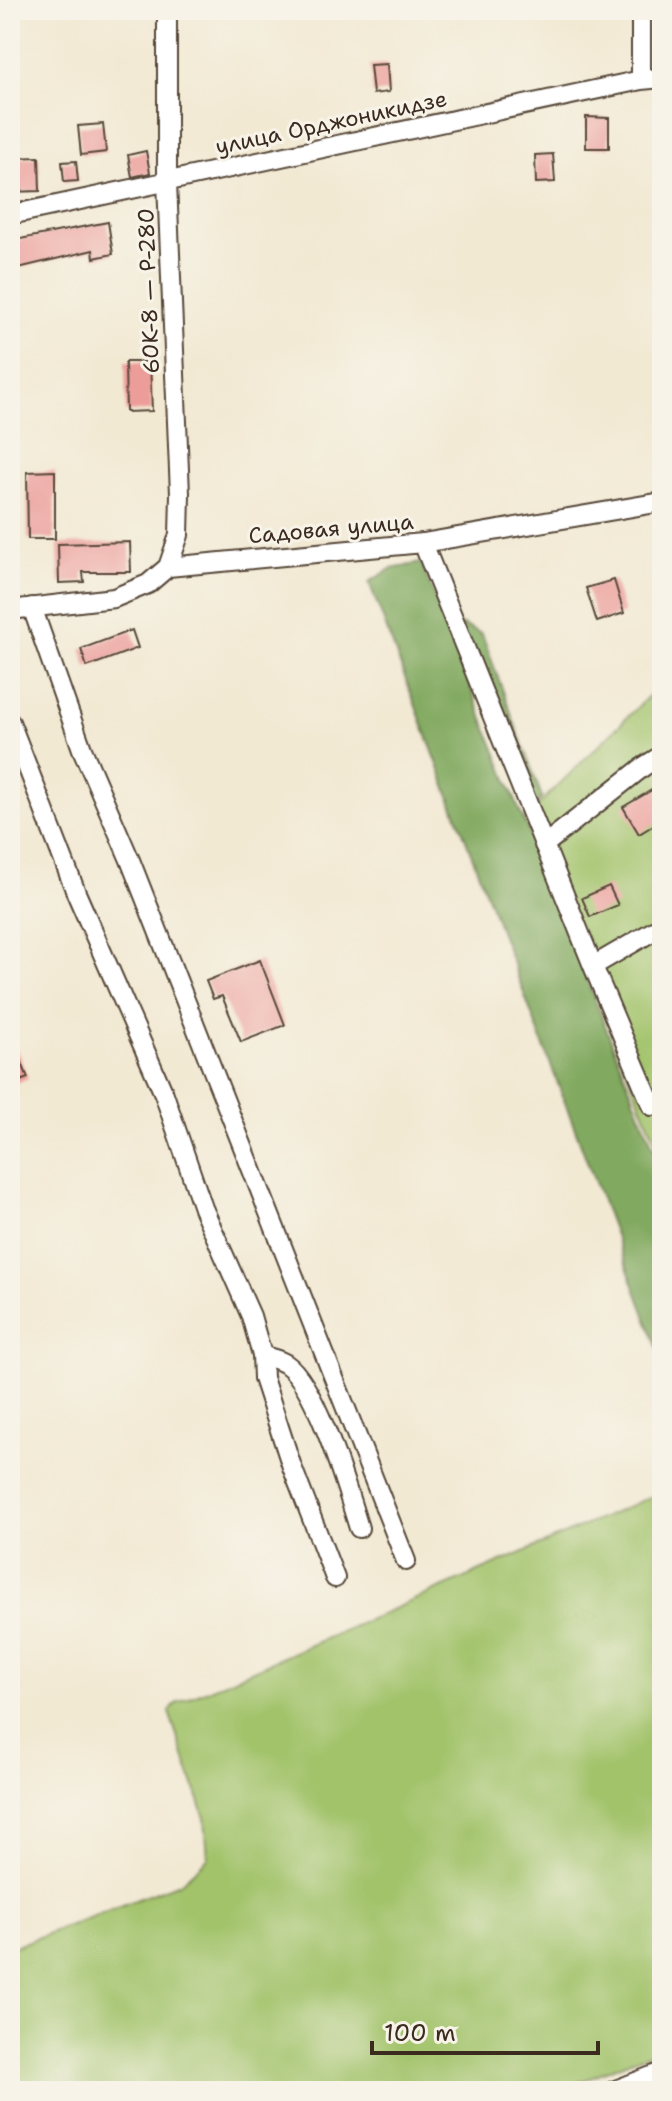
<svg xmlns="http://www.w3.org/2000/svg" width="672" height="2101" font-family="'Shantell Sans',sans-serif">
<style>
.green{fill:#a2c36b;stroke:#6e7644;stroke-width:2}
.forest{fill:#81a95f;stroke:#5e6a3e;stroke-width:2}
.building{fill:#ec9d9a}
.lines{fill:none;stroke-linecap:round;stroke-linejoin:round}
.minor-casing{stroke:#564739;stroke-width:22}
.minor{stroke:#fff;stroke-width:18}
.labels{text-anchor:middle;stroke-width:6;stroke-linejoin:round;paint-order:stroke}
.street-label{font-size:22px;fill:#3b2a1e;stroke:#f7f3e8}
</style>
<rect width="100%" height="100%" fill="#f7f3e8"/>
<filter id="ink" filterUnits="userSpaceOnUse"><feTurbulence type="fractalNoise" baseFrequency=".0125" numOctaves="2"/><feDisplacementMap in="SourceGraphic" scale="16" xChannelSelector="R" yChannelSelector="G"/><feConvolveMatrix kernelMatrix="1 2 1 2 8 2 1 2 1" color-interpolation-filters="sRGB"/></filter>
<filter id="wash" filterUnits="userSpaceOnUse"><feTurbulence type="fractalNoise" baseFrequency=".006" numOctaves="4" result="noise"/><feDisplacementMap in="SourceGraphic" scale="32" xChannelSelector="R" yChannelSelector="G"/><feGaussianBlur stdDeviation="1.8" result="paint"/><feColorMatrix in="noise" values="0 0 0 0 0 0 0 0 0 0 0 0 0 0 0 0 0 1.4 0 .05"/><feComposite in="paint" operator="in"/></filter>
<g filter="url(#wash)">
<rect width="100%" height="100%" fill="#f2e9d3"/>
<path class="green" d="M662,683V1157L525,818Z
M662,1492V2048L557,2091H10V1948L180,1883L208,1858L205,1818L169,1712L177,1703Z"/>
<path class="forest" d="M421,563L662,1169V1360L369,582L391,569Z
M460,624L482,634L542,797L532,808Z"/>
<g id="blocks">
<path class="building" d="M387,64L389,92L373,94L370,65Z
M586,117L609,118V148H586Z
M103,124L106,152L81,155L78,126Z
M146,151L150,173L132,177L128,155Z
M553,154L555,182L536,183L535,155Z
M39,157L40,191L10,192V158Z
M76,161L78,181L64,182L62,162Z
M108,222L113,254L94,258L93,250L10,270V246L16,245L15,240Z
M125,362H150L152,411L126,412Z
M55,471V539H28L27,472Z
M130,542L131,572H83L84,582L59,583L58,544Z
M614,580L624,613L597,622L586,588Z
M132,630L138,648L87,667L81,649Z
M657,787L662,796V820L639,834L623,807Z
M609,886L618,905L590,917L582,898Z
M260,960L285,1025L241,1042L222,996L213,999L206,981Z
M10,1034L28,1078L10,1085Z"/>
</g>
</g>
<g filter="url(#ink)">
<use href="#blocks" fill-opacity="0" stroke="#564739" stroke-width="2"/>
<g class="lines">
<defs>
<path id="minor" d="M167,10V182L180,494L179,535L168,567
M641,80V10
M10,215L641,80L662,78
M423,543L593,966L652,1106L662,1100
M32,607L82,749L130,860L406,1561
M10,610L114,598L148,584L168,567L423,543L662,502
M10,722L77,895L164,1094L203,1208L251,1316L262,1355L263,1378L292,1467L335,1578
M544,845L643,767L662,755
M593,966L662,926
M262,1355C269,1358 279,1359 286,1364C317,1385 347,1490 359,1528
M613,2091L662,2072"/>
</defs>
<use href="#minor" class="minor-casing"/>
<use href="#minor" class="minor"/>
</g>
</g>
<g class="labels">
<g class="street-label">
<text transform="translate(331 122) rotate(-12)" y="8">улица Орджоникидзе</text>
<text transform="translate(148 291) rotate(-92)" y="8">60К-8 — Р-280</text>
<text transform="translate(331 528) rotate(-5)" y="8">Садовая улица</text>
</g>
</g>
<rect width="672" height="2101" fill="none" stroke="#f7f3e8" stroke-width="40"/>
<path d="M372 2041v12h226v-12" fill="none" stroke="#3b2a1e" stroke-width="4"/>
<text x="384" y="2041" font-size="24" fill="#3b2a1e" stroke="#f7f3e8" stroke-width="6" paint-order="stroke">100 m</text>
</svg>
